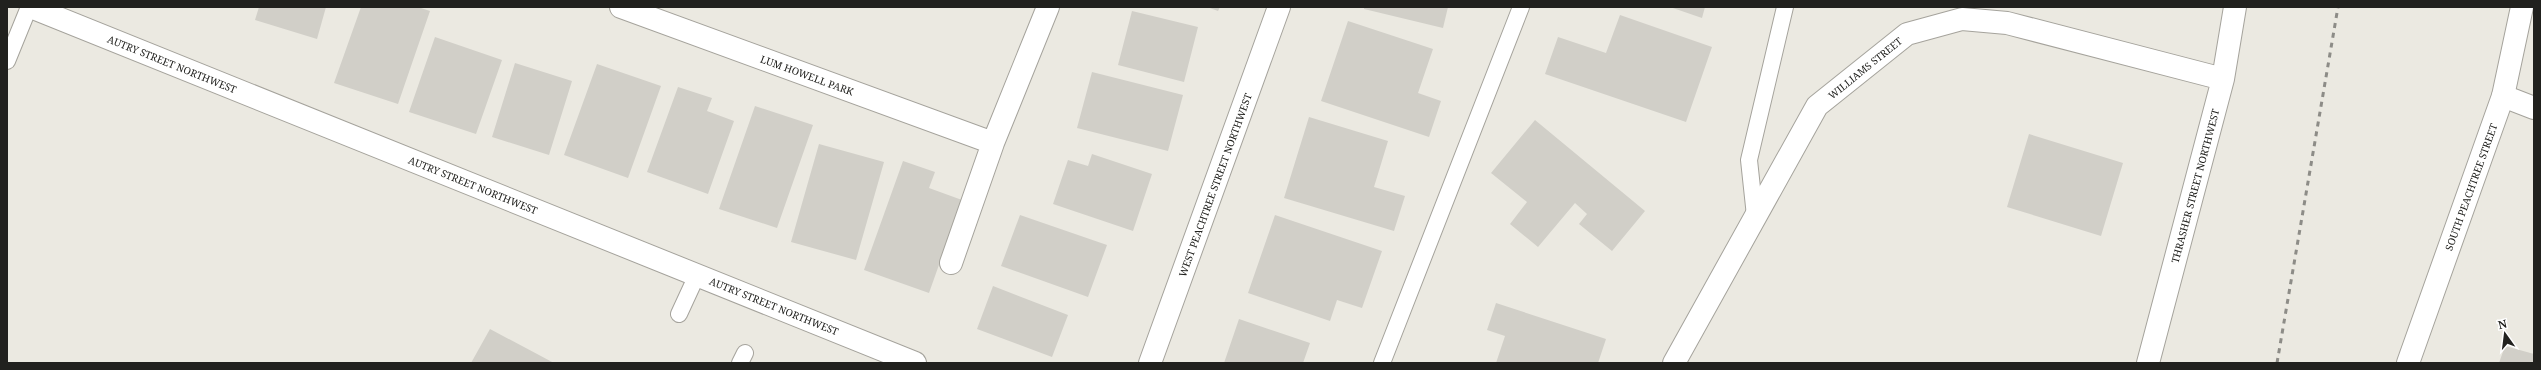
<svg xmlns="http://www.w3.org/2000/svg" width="2541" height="370" font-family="'Noto Serif',serif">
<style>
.building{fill:#d1cfc8}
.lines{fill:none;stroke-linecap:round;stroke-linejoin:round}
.lane-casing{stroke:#a5a39c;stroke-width:18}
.street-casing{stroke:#a5a39c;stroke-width:24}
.secondary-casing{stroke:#a5a39c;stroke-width:24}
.lane{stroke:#fff;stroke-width:16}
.street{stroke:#fff;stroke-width:22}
.secondary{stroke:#fff;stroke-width:22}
.rail{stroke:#8d8c87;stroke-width:3;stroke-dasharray:5 5;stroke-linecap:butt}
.labels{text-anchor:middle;stroke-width:3;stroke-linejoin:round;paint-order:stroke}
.street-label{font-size:10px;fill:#21211e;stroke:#fff}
</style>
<rect width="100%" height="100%" fill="#ebe9e1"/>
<path class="building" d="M259,7H326L317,39L255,20Z
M361,7H418L430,11L398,104L334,83Z
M1207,7H1220L1218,11Z
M1364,7H1448L1443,28L1364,9Z
M1670,7H1705L1702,18Z
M1132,11L1198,27L1184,82L1118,65Z
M1620,15L1712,47L1686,122L1545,74L1558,37L1606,53Z
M1348,21L1433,49L1418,93L1441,101L1429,137L1321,101Z
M435,37L502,60L476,134L409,112Z
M515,63L572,81L549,155L492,137Z
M597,64L661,86L628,178L564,155Z
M1092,72L1183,95L1168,151L1077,128Z
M678,87L712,98L707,111L734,121L708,194L647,172Z
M755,106L813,125L777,228L719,209Z
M1309,117L1388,141L1374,187L1405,196L1394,231L1284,198Z
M1535,120L1645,211L1612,251L1579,224L1587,214L1575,203L1538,247L1510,224L1527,202L1491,173Z
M2029,134L2123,163L2101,236L2007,207Z
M819,144L884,162L856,260L791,242Z
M1092,154L1152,174L1133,231L1053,204L1068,160L1088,166Z
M903,161L935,172L929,188L962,200L929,293L864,270Z
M1020,215L1107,245L1088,297L1001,266Z
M1275,215L1382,251L1362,308L1337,300L1330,321L1248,293Z
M993,286L1068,315L1052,357L977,329Z
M1496,303L1606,339L1598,363H1496L1505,336L1487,330Z
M1239,319L1310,343L1303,363H1224Z
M490,329L554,363H471Z
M2505,346L2534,354V363H2499Z"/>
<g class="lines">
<defs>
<path id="lane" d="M7,61L29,7
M1755,216L1749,160L1785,7
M679,314L697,275
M740,363L745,353
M1382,363L1521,7"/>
<path id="street" d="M31,7L915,363
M621,7L993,143
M2503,96L2534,108
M951,263L993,143L1048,7
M1674,363L1817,106L1907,34L1962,19L2007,23L2223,79
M2148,363L2223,79L2235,7"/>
<path id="secondary" d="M1150,363L1279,7
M2408,363L2503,96L2522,7"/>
</defs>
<use href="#lane" class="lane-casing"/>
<use href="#street" class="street-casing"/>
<use href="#secondary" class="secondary-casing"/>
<use href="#lane" class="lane"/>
<use href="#street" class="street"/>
<use href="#secondary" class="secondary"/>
<path class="rail" d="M2277,363L2338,7"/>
</g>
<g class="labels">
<g class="street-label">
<text transform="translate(172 64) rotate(22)" y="4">AUTRY STREET NORTHWEST</text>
<text transform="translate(1865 68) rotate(-39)" y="4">WILLIAMS STREET</text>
<text transform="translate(807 75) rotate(20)" y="4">LUM HOWELL PARK</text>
<text transform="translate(473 185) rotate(22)" y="4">AUTRY STREET NORTHWEST</text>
<text transform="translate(1215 185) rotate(-70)" y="4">WEST PEACHTREE STREET NORTHWEST</text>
<text transform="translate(2195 186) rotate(-75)" y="4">THRASHER STREET NORTHWEST</text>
<text transform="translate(2471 187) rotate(-70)" y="4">SOUTH PEACHTREE STREET</text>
<text transform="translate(774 306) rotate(22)" y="4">AUTRY STREET NORTHWEST</text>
</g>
</g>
<rect width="2541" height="370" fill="none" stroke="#21211e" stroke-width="16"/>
<g transform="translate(2505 334) rotate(346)" stroke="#ffffff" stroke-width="3" paint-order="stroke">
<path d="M0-3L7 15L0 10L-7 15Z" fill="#21211e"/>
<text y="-6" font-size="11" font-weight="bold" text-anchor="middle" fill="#21211e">N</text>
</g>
</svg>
